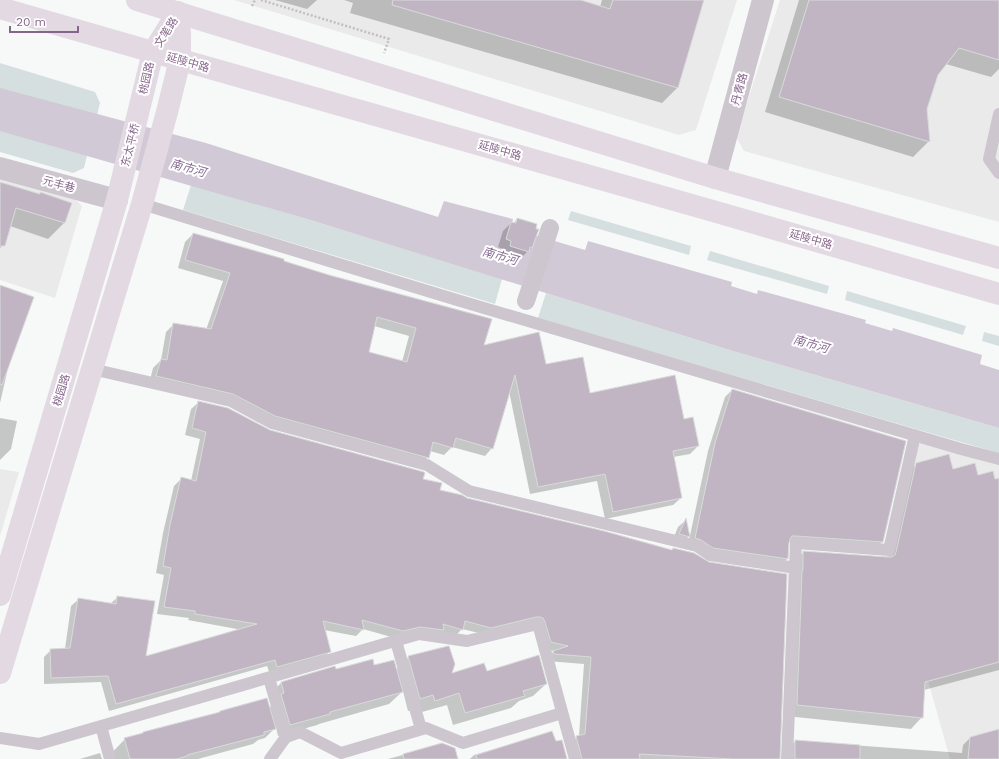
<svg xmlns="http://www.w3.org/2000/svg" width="999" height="759" font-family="'Work Sans','Noto Sans SC',sans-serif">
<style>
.built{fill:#eaeaeb}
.green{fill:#d5dfe0}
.water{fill:#d2c9d6}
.shadow{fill:#0003;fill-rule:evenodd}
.building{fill:#c1b5c4;stroke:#d9dbda;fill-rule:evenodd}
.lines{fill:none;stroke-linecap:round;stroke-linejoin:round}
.path{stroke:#c3bec4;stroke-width:2.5;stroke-dasharray:2 2;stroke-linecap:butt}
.service{stroke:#cec6cf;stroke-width:12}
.pedestrian{stroke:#cec6cf;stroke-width:18}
.minor{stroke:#cec6cf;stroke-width:22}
.secondary{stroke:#e2d9e2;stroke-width:22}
.primary{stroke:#e2d9e2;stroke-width:22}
.labels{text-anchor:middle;stroke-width:4;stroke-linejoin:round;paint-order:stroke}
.street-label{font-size:11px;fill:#86658b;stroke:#fff}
.water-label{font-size:12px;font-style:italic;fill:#886b94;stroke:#fff}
</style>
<rect width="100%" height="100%" fill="#f7f9f8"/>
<path class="built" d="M234,0H737L696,130L679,135Z
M780,0H999V222L744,151L736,137Z
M0,177L74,198L82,206L55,298L0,280Z
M918,440L999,464V759H950L893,556Z
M0,469L19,472L0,536Z"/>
<path class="green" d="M0,63L95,92L100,103L84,168L73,173L0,152Z
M191,185L307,219L502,279L495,304L183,210Z
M571,211L691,246L689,255L568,220Z
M710,251L829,286L827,294L707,260Z
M847,291L966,326L963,335L845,300Z
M546,293L736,352L999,428V453L909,427L538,318Z
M984,332L999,336V346L982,341Z"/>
<path class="water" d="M0,88L206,143L438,217L444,201L513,219L511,228L585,250L588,241L732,282L731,286L757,294L758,290L866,320L865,323L892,331L893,328L982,355L980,364L999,370V428L736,352L307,219L0,131Z"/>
<path class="shadow" d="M275,0H317L307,9Z
M344,0H577L600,7L602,0H703L677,88L662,103L350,13L353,3Z
M799,0H999V69L991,77L946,64L937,75L926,109L928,142L913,157L765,112Z
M0,183L39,195L40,193L70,203L64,223L48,239L10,226L5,243L0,248Z
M517,219L532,247L520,259L502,254L503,249L498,247L503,231L511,223L513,224Z
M193,234L282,262L482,346L545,366L589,394L684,420L698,446L690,454L673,457L681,498L673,505L605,519L597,481L530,494L509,391L492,448L485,456L452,447L444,455L430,451L428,457L420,465L267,423L225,401L149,384L153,368L161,360L166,332L174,324L206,330L223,281L178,268L185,242ZM374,326L409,336L402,362L368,352Z
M0,286L9,364L0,403Z
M732,390L882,542L875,549L788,542L787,559L780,566L688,545L708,451L725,397Z
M199,402L270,431L422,480L439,491L779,759H574L570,744L577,737L579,736L584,664L547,661L546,659L554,651L544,649L538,629L483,634L462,629L455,636L395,638L363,629L356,636L324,630L330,651L323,659L270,674L267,666L109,711L101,682L44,684V657L51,650L65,649L71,606L79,599L110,604L118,597L145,657L242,630L188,620L189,618L157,614L164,575L156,573L163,533L174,486L181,479L191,481L200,439L185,435L191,409Z
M0,418L17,421L11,449L0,460Z
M917,464L952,470L995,481L999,479V670L924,690L922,717L911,729L786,716L792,563L804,552L887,558L905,476Z
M686,520L689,536L681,544L672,542L678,527Z
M409,657L451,675L486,672L546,684L533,696L519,701L511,708L453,725L447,705L422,712L420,707L408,711L403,691L389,704L319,724L317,725L278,736L276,727L265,738L258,740L253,744L198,759H106L125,739L142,734L143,733L219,713L220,711L269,708L272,705L269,695L281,683L334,667L335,671L374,667L396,670Z
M999,730V759H788V748L796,741L962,753L963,745L970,738Z
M552,732L555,742L566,759H470L474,755Z
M442,744L457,759H388Z
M100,753L102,759H80Z"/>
<path class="building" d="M393,0H581L610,9L613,0H704L678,88L392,5Z
M809,0H999V60L959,48L938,75L927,109L930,142L779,97Z
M0,182L40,194V192L72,203L65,223L16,208L5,246H0Z
M517,218L537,224L536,229H539L532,248L530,247L529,252L510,246L511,241L506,239L511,222L516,223Z
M193,233L284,259V261L329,275L492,319L484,345L539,332L546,364L583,357L590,393L675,375L684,419L693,417L699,446L673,451L682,498L613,512L605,474L538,487L515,375L493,449L456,438L453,448L433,442L429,458L275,416L233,394L156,376L161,359L167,360L173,323L211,329L230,273L185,260ZM377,317L416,328L407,362L369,352Z
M0,285L34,297L2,385L0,384Z
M732,389L906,441L883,542L796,536H792L790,539L789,543L788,559L713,548L701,540L695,538L715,443Z
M198,401L228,408L270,430L424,472L425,473L423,479L442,483L440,490L462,495L467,498L604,531L672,550L673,548L694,553L709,562L787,574L780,759H733L639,754L640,759H582L576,736L585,734L591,657L554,654L553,651L568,646L551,642L545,622L543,618L540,617H536L491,628L465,621L463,630L443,624L444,630L420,627L403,631L362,620L364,630L323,621L331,652L277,667L275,660L116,704L108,676L51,678L50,649L70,648L78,598L116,604L117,596L155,601L146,656L257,624L195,614V611L164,607L171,568L163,566L170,525L181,477L196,481L206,432L192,428Z
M949,454L953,469L975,463L978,475L993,471L995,479L999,478V662L925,682L923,718L797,705L802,572L803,569V551L888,557H892L895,555L896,552L916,463Z
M686,518L690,537L679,534Z
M448,646H449L455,664L452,673L484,663L487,671L539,655L547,684L523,691L525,696L465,713L459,693L435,701L433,695L420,699L408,656Z
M373,659L374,665L394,660L403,692L330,712V714L290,725L281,694L284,693L281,682L335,666L336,669Z
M267,698L276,729L264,732V735L187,755V756L177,759H130L124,738L143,733V732L220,712V711Z
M999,729V759H968L970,737Z
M552,731L556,741L562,740L567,759H477L476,755Z
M795,740L860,745V759H795Z
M442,743L455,748L458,759H404L403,754Z"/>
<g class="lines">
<path class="path" d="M261,0L389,39L384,53
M252,6L255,0"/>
<path class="service" d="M999,114L989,159L999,173
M142,204L457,300L961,449L999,459
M92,369L231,401L272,423L427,465L469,491L697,546L710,555L796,568
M396,641L421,729
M269,678L286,737
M101,726L110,759
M0,738L39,744L419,634L467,641L538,624L575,759
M270,759L286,737L300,732L341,753L426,728L463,743L562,713
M787,759L796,543L889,550L915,435"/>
<path class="pedestrian" d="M526,301L550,228"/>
<path class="minor" d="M0,168L117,200
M715,178L763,0"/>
<path class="secondary" d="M0,595L117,200L153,52L178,12
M0,673L142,204L167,112L180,60V34L178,12"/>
<path class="primary" d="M137,0L715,178L999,258
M0,8L153,52L713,211L999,294"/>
</g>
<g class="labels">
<g class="street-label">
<text transform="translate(166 32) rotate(-57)" y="4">文笔路</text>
<text transform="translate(188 62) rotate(16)" y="4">延陵中路</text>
<text transform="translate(146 78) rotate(-77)" y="4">桃园路</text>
<text transform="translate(739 89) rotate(-75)" y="4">丹青路</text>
<text transform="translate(130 145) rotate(-76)" y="4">东太平桥</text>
<text transform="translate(500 150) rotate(16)" y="4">延陵中路</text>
<text transform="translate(59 184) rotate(15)" y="4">元丰巷</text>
<text transform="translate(811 239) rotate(16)" y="4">延陵中路</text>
<text transform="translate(61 390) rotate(-73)" y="4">桃园路</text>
</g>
<g class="water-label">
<text transform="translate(188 168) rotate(16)" y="4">南市河</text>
<text transform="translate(500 256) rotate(16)" y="4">南市河</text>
<text transform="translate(811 344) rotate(16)" y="4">南市河</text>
</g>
</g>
<path d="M10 26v6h68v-6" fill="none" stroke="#86658b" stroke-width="2"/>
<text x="16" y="26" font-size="12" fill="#86658b" stroke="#ffffff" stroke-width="3" paint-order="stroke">20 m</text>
</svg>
